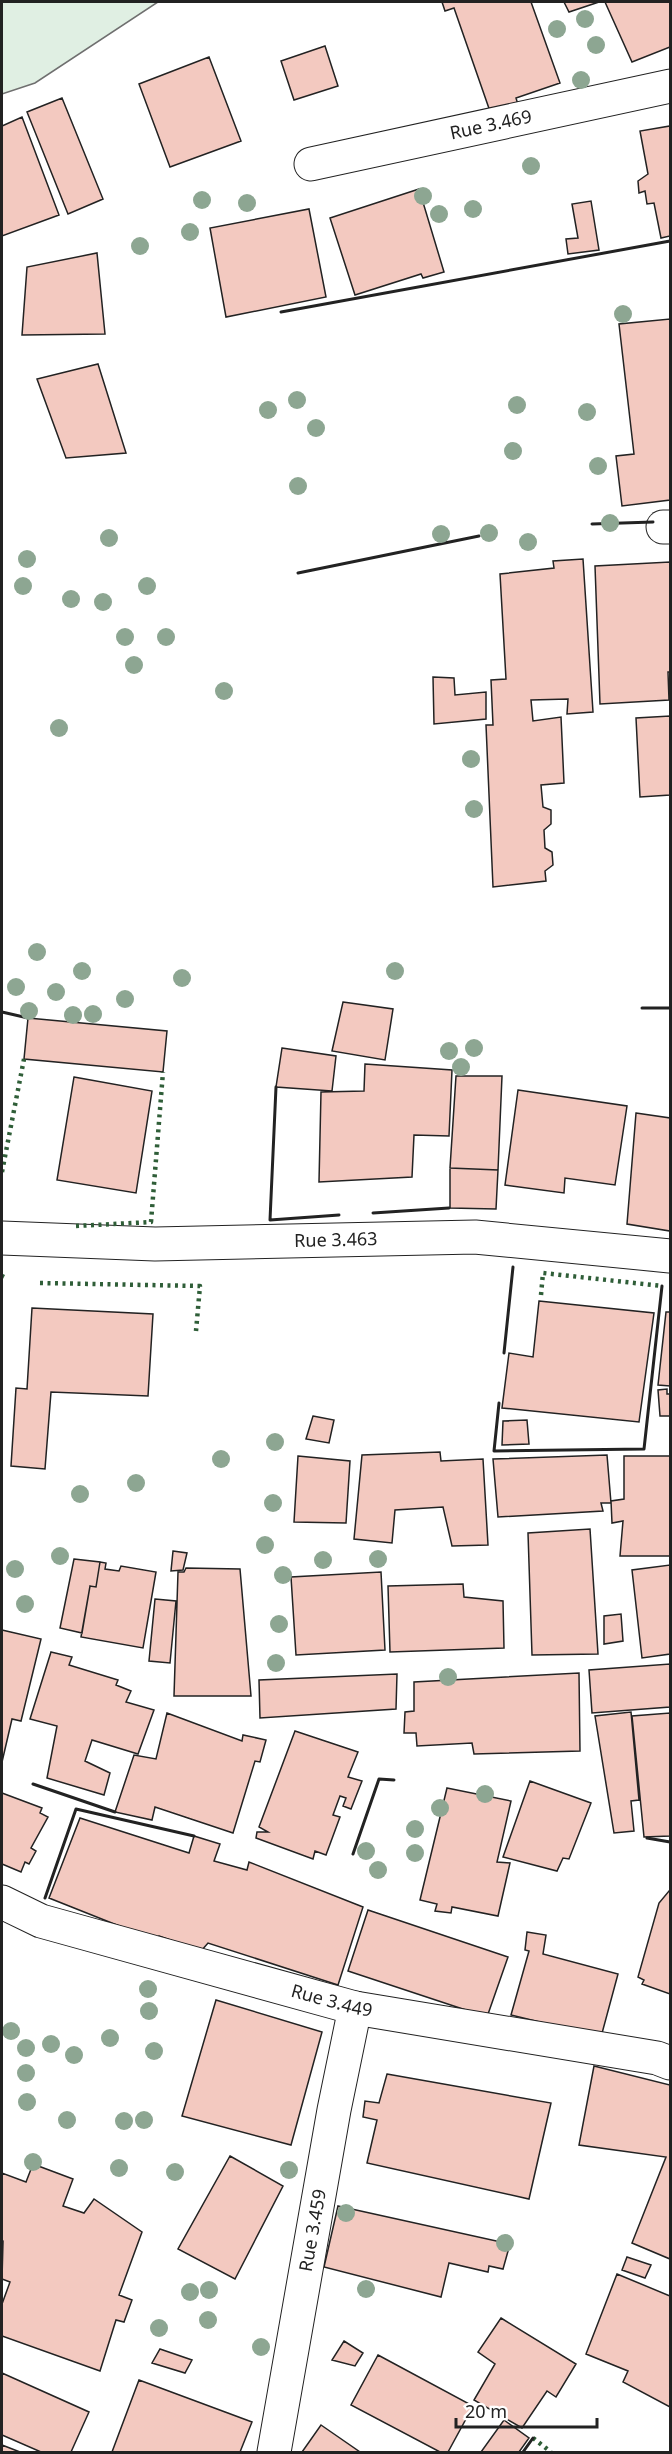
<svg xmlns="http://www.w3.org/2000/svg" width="672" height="2454" font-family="'Noto Sans',sans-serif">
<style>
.green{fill:#e0efe3;stroke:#6f6f6f;stroke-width:1.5}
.building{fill:#f3c9c0;stroke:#222;stroke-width:1.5}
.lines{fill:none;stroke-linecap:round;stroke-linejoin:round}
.street-casing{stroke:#222;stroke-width:35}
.street{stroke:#fff;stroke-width:33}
.hedge{stroke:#2f5e38;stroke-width:4.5;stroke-dasharray:3 4.5;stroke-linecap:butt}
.wall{stroke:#222;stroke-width:3}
.tree{fill:#8da692}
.labels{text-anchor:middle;stroke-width:4.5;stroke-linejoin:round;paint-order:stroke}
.street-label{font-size:18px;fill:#222;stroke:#fff}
</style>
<rect width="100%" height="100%" fill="#fff"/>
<path class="green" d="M2,2H158L35,83L2,94Z"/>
<path class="building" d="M442,2H531L560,83L516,98L519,108L492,117L454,8L445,11Z
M564,2H599L569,12Z
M605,2H670V47L632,62Z
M325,46L338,86L294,100L281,61Z
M209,57L241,141L170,167L139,84Z
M62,98L103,199L68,214L27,112Z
M22,117L59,215L2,236V126Z
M670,126V236L661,238L654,203L647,204L645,191L639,193L638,181L648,174L640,131Z
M419,189L444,272L423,278L421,274L355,295L330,218Z
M591,201L599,250L568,254L566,239L578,238L572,204Z
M309,209L326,297L226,317L210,228Z
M97,253L105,334L22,335L27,267Z
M670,319V500L622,506L616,456L634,454L619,324Z
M98,364L126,453L66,458L37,379Z
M583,559L593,712L567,714L568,699L531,700L533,721L561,717L564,783L541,785L543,807L551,810V824L544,830L545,848L552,852L553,865L545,871L546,881L493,887L486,725H493L491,680L506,679L500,574L554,568L553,561Z
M670,562V672H668L669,700L600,704L595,566Z
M433,677L454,678L455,695L486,692V719L434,724Z
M670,716V795L640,797L636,718Z
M343,1002L393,1009L385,1060L332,1051Z
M28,1018L167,1031L163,1072L24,1059Z
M282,1048L336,1056L332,1091L276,1087Z
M365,1064L452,1070L449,1136L414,1135L412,1177L319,1182L321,1092L364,1091Z
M456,1076H502L498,1170L450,1168Z
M74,1077L152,1091L136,1193L57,1180Z
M518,1090L627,1106L615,1185L565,1178L564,1193L505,1185Z
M636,1113L670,1118V1231L627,1224Z
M450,1168L498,1170L496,1209L450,1208Z
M539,1301L654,1313L639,1422L502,1408L509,1353L533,1357Z
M32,1308L153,1314L148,1396L51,1392L45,1469L11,1466L16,1388L27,1389Z
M666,1312H670V1386L658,1385Z
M667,1389V1394H670V1416H660L658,1390Z
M313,1416L334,1420L329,1443L306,1439Z
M527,1420L529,1444L502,1445L503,1421Z
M440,1452L441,1461L483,1459L488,1545L452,1546L443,1507L395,1510L392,1543L354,1539L362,1455Z
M607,1455L611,1503H601L603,1511L498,1517L493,1459Z
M298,1456L350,1461L346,1523L294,1522Z
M624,1456H670V1556H620L623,1521L612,1523L611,1501L624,1499Z
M590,1529L598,1654L532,1655L528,1533Z
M173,1551L187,1553L183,1570L171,1571Z
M74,1559L100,1562L96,1587L90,1586L82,1633L60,1628Z
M100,1562L106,1563L105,1569L119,1571L121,1566L156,1572L143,1648L81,1637L90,1586L96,1587Z
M670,1565V1654L642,1658L632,1570Z
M186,1568L240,1569L251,1696H174L178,1572H184Z
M381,1572L385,1650L296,1655L291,1577Z
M463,1584L464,1597L503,1601L504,1648L390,1652L388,1586Z
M155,1599L176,1601L170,1663L149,1661Z
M621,1614L623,1641L604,1644V1616Z
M2,1630L41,1639L21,1721L12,1719L2,1762Z
M51,1652L72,1657L69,1665L118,1680L116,1685L131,1691L126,1702L154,1710L138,1754L92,1740L85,1761L110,1773L104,1795L47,1778L57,1726L30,1719Z
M670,1664V1707L592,1713L589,1670Z
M579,1673L580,1751L474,1754L472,1743L417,1746L416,1733H404L405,1712L414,1711V1682Z
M397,1674L396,1709L260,1718L259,1680Z
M631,1712L639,1800L631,1801L634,1831L614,1833L595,1716Z
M167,1713L242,1741L243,1735L266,1740L260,1762L255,1761L233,1833L155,1807L152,1820L115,1812L134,1755L156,1759Z
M670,1713V1836L644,1837L632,1716Z
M295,1731L358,1752L348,1777L362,1781L351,1809L343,1806L346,1798L340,1796L333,1815L340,1817L326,1855L315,1851L313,1859L256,1838L257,1832H268L259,1827Z
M530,1781L591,1803L569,1859L563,1858L557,1871L503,1857Z
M447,1788L511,1801L497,1862L510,1863L498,1916L452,1907L451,1913L435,1911L437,1904L420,1900Z
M2,1793L42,1808L40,1813L48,1817L31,1848L36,1851L29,1864L25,1862L21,1872L2,1864Z
M80,1818L189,1853L194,1836L220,1844L214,1861L247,1870L249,1862L363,1907L338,1985L208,1943L201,1951L159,1936L157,1941L49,1898Z
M669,1891L670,1892V1994L642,1984L644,1980L638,1977L659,1903Z
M368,1910L508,1957L487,2017L348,1971Z
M527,1932L546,1935L543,1954L618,1974L601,2037L511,2015L529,1951L525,1950Z
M216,2000L322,2032L291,2145L182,2116Z
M594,2066L670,2085V2259L632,2243L666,2157L579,2145Z
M387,2074L551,2103L529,2199L367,2163L377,2120L363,2117L365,2101L379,2103Z
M230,2156L283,2186L235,2279L178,2249Z
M33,2164L73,2179L63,2206L84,2213L94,2199L142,2232L119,2295L132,2300L124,2322L116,2320L100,2371L2,2336V2304L10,2282L2,2279L3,2241L2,2240V2173L26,2182Z
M338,2206L510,2244L503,2269L489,2266L488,2272L449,2263L441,2297L324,2267Z
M627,2257L651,2265L645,2278L622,2270Z
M617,2274L670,2296V2407L623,2382L628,2371L586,2354Z
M501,2318L576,2364L556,2397L547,2391L522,2428L474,2400L495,2364L478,2352Z
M344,2341L363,2353L355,2366L332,2360Z
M160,2349L192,2360L185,2373L152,2363Z
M378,2355L473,2406L448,2452H440L351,2405Z
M2,2373L89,2412L71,2452H41L2,2435Z
M139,2380L252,2422L240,2452H112Z
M504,2420L529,2438L519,2452H481Z
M321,2425L360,2452H302Z
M2,2445L20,2452H2Z"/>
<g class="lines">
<defs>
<g id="street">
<path id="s1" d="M311,164L670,86"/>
<path d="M663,527H670"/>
<path id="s2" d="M2,1238L155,1244L475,1237L670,1256"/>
<path id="s3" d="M2,1902L41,1921L355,2008L657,2058L670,2063"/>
<path id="s4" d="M274,2452L334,2110L355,2008"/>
</g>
</defs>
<use href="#street" class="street-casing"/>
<use href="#street" class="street"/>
<path class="hedge" d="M2,1172L24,1059
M76,1226L151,1222L163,1072
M2,1276L4,1277
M40,1283L200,1286L196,1331
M541,1295L543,1273L662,1286
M533,2438L551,2452"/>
<path class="wall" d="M281,312L670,241
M592,524L653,522
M298,573L479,536
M642,1008H670
M2,1012L28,1018
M276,1087L270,1220L339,1215
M373,1213L449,1208
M504,1353L513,1267
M499,1403L494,1451L644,1449L662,1286
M33,1784L115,1812
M647,1838L670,1842
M353,1854L379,1779L394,1780
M45,1898L76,1809L194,1836
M523,2452L533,2438"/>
</g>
<g class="tree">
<circle cx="585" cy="19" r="9"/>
<circle cx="557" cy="29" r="9"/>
<circle cx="596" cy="45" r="9"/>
<circle cx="581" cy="80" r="9"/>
<circle cx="531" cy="166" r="9"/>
<circle cx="423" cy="196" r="9"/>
<circle cx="202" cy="200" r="9"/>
<circle cx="247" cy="203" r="9"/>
<circle cx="473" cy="209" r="9"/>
<circle cx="439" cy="214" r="9"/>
<circle cx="190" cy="232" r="9"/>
<circle cx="140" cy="246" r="9"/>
<circle cx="623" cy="314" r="9"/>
<circle cx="297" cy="400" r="9"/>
<circle cx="517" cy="405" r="9"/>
<circle cx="268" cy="410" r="9"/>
<circle cx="587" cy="412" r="9"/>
<circle cx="316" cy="428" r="9"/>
<circle cx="513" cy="451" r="9"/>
<circle cx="598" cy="466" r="9"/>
<circle cx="298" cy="486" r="9"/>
<circle cx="610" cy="523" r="9"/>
<circle cx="489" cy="533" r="9"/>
<circle cx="441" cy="534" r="9"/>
<circle cx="109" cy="538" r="9"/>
<circle cx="528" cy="542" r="9"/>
<circle cx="27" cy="559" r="9"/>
<circle cx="23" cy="586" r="9"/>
<circle cx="147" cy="586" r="9"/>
<circle cx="71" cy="599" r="9"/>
<circle cx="103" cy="602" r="9"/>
<circle cx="125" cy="637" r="9"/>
<circle cx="166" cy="637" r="9"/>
<circle cx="134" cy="665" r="9"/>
<circle cx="224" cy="691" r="9"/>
<circle cx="59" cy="728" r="9"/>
<circle cx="471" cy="759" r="9"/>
<circle cx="474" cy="809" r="9"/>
<circle cx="37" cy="952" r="9"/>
<circle cx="82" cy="971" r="9"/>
<circle cx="395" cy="971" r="9"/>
<circle cx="182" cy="978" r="9"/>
<circle cx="16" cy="987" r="9"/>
<circle cx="56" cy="992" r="9"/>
<circle cx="125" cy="999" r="9"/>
<circle cx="29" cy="1011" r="9"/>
<circle cx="93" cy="1014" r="9"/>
<circle cx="73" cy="1015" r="9"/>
<circle cx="474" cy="1048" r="9"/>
<circle cx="449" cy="1051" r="9"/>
<circle cx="461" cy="1067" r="9"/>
<circle cx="275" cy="1442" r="9"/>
<circle cx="221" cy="1459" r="9"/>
<circle cx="136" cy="1483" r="9"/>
<circle cx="80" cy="1494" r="9"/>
<circle cx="273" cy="1503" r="9"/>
<circle cx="265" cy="1545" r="9"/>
<circle cx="60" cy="1556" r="9"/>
<circle cx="378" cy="1559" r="9"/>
<circle cx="323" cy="1560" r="9"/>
<circle cx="15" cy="1569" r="9"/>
<circle cx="283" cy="1575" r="9"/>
<circle cx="25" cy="1604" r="9"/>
<circle cx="279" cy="1624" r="9"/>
<circle cx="276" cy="1663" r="9"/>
<circle cx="448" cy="1677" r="9"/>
<circle cx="485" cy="1794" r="9"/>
<circle cx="440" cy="1808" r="9"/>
<circle cx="415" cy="1829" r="9"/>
<circle cx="366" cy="1851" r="9"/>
<circle cx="415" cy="1853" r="9"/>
<circle cx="378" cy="1870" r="9"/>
<circle cx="148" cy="1989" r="9"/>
<circle cx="149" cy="2011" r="9"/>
<circle cx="11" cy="2031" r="9"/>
<circle cx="110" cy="2038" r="9"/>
<circle cx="51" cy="2044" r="9"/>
<circle cx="26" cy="2048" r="9"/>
<circle cx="154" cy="2051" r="9"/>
<circle cx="74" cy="2055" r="9"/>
<circle cx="26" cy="2073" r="9"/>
<circle cx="27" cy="2102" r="9"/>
<circle cx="67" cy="2120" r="9"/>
<circle cx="144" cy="2120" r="9"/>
<circle cx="124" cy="2121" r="9"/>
<circle cx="33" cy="2162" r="9"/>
<circle cx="119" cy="2168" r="9"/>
<circle cx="289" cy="2170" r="9"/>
<circle cx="175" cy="2172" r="9"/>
<circle cx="346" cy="2213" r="9"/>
<circle cx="505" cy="2243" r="9"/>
<circle cx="366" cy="2289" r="9"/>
<circle cx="209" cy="2290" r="9"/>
<circle cx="190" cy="2292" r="9"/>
<circle cx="208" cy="2320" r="9"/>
<circle cx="159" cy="2328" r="9"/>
<circle cx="261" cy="2347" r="9"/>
</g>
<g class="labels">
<g class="street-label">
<text dy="6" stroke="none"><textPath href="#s1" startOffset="184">Rue 3.469</textPath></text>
<text dy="6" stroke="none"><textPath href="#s2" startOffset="334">Rue 3.463</textPath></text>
<text dy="6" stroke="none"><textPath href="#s3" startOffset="345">Rue 3.449</textPath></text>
<text dy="6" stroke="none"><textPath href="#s4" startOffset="225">Rue 3.459</textPath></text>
</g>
</g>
<rect width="672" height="2454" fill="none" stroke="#222222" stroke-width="6"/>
<path d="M456 2418v9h141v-9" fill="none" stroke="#222222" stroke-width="3"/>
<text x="465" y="2418" font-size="18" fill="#222222" stroke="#ffffff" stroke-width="4.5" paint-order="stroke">20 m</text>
</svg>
